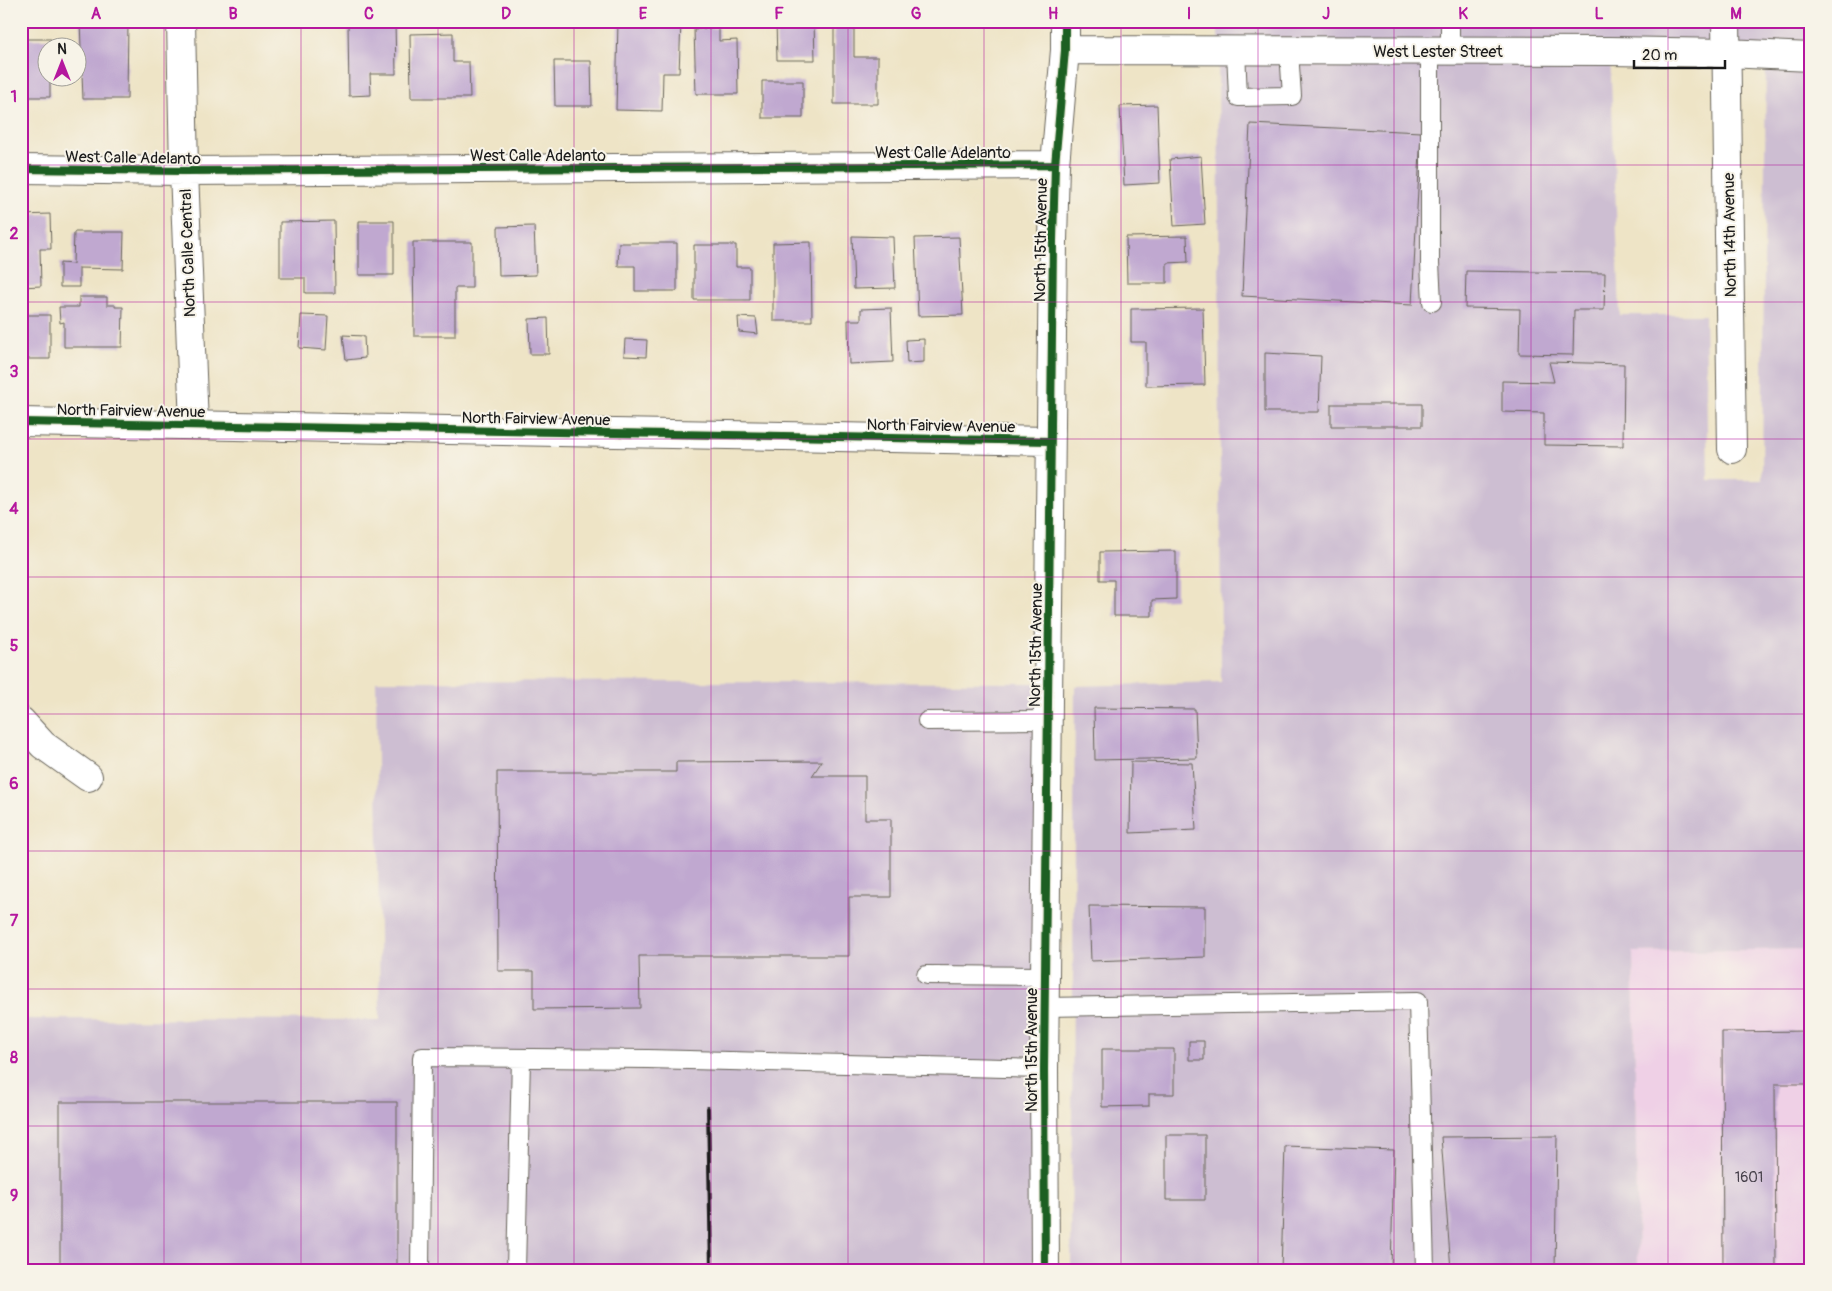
<svg xmlns="http://www.w3.org/2000/svg" width="1832" height="1291" font-family="Pangolin,sans-serif">
<style>
.built{fill:#efd0e6}
.industrial{fill:#cdbed2;fill-rule:evenodd}
.building{fill:#c0a8d0}
.lines{fill:none;stroke-linecap:round;stroke-linejoin:round}
.service-casing{stroke:#666258;stroke-width:20}
.minor-casing{stroke:#666258;stroke-width:30}
.service{stroke:#fff;stroke-width:18}
.minor{stroke:#fff;stroke-width:28}
.rail{stroke:#1c1c1c;stroke-width:4}
.cycleway-casing{stroke:#f7f3e8;stroke-width:11}
.cycleway{stroke:#1b5e20;stroke-width:8}
.grid{fill:none;stroke:#b5179e;stroke-width:1;stroke-opacity:0.55}
.labels{text-anchor:middle;stroke-width:4;stroke-linejoin:round;paint-order:stroke}
.number-label{font-size:14px;fill:#453f49}
.street-label{font-size:16px;fill:#1c1c1c;stroke:#f7f3e8}
.neatline{fill:none;stroke:#b5179e;stroke-width:2}
.grid-label{font-size:16px;text-anchor:middle;font-weight:bold;fill:#b5179e}
</style>
<rect width="100%" height="100%" fill="#f7f3e8"/>
<filter id="ink" filterUnits="userSpaceOnUse"><feTurbulence type="fractalNoise" baseFrequency=".02" numOctaves="2"/><feDisplacementMap in="SourceGraphic" scale="10" xChannelSelector="R" yChannelSelector="G"/><feConvolveMatrix kernelMatrix="1 2 1 2 8 2 1 2 1" color-interpolation-filters="sRGB"/></filter>
<filter id="wash" filterUnits="userSpaceOnUse"><feTurbulence type="fractalNoise" baseFrequency=".0096" numOctaves="4" result="noise"/><feDisplacementMap in="SourceGraphic" scale="20" xChannelSelector="R" yChannelSelector="G"/><feGaussianBlur stdDeviation="1.12" result="paint"/><feColorMatrix in="noise" values="0 0 0 0 0 0 0 0 0 0 0 0 0 0 0 0 0 1.4 0 .05"/><feComposite in="paint" operator="in"/></filter>
<g filter="url(#wash)">
<rect width="100%" height="100%" fill="#eee4c6"/>
<path class="built" d="M1811,949V1270H1638L1633,952Z"/>
<path class="industrial" d="M1218,21H1811V949L1633,952L1638,1270H1071L1075,686L1221,682ZM1610,52L1766,56L1762,480H1708L1705,315H1620Z
M376,681L1040,683L1036,1270H21V1019L380,1020Z"/>
<g id="blocks">
<path class="building" d="M80,21H128L127,99H83Z
M348,21H395L396,74H370L371,95L349,96Z
M618,21H681L679,73H663L662,111L616,110Z
M713,21H747V25H713Z
M776,21H814L815,60H777Z
M834,25H854V57H878V104H834Z
M719,28V41L737,40L738,94H696L694,29Z
M453,33V62H469L470,98H411L410,34Z
M21,39H51L50,48H48V78H50V97H21Z
M554,61H591L592,106H555Z
M762,81H803V118H762Z
M1157,105L1160,183L1124,185L1120,106Z
M1250,124L1421,132L1412,305L1242,296Z
M1201,156L1205,224L1174,226L1170,159Z
M50,214L51,249H40L41,286L21,287V215Z
M334,221L335,293H305V278H280V222Z
M359,221H394V275H359Z
M534,226L536,275L499,276L498,227Z
M74,232H124L123,269L79,268V287H60V263L73,264Z
M852,236L893,237L895,288L854,289Z
M1187,236L1188,262L1167,263V283H1127L1126,237Z
M959,237L963,315L918,316L915,238Z
M413,242H472V288H455V336H414Z
M811,242L812,321H773V243Z
M619,243H677V291H635V266H618Z
M694,245H736V267H750V300H694Z
M1466,271L1605,273L1604,310H1574L1573,355L1519,354L1520,309L1465,308Z
M79,297H107V305H115V307H123L122,347H64V322L60,323L59,307H79Z
M891,308L893,362L849,364L848,320H861V309Z
M1203,308L1205,385L1146,386V342H1131V309Z
M21,315H50V359H21Z
M301,315L328,316L326,350L299,348Z
M738,317L756,318L758,334L739,332Z
M548,318L549,354H530L529,319Z
M343,335L364,336L365,358L346,360Z
M625,339L647,340L646,357L624,356Z
M924,339V362L907,363L906,340Z
M1265,353L1321,356L1319,412H1265Z
M1549,362L1624,364L1623,446L1544,445V413L1502,412V381L1554,382Z
M1331,404H1422V426H1331Z
M1176,551V599L1152,600V616H1114V580H1100V552Z
M1094,708L1195,709L1197,758L1095,760Z
M822,761L812,776H865V819H891V897H849V956H639L640,1008L534,1009V971H498L497,772H676V762Z
M1131,762L1192,763L1196,830L1130,833Z
M1089,906L1205,907V957L1091,961Z
M1811,1031V1084H1775L1776,1270H1723L1722,1032Z
M1189,1041H1204V1060H1189Z
M1102,1049H1174V1094H1149V1106L1102,1107Z
M60,1102H397V1270H60Z
M1166,1135H1205V1200H1166Z
M1557,1136L1555,1270H1451L1441,1137Z
M1285,1146L1394,1150L1391,1270H1281Z"/>
</g>
</g>
<g filter="url(#ink)">
<use href="#blocks" fill-opacity="0" stroke="#666258" stroke-width="1"/>
<g class="lines">
<defs>
<path id="service" d="M1450,21V51
M1236,50L1238,97L1292,96L1289,51
M1430,51V263L1432,302
M927,721L1048,720
M926,975L1045,976
M1045,1007L1418,1001L1425,1270
M420,1270L422,1057L648,1059L1044,1069
M516,1270L521,1058"/>
<path id="minor" d="M181,21L184,171L194,425
M1726,21L1732,449
M1065,50L1610,51L1727,53L1811,57
M21,169L184,171L1055,165
M21,422L1050,441
M21,721L43,745L88,777
M1045,1270L1044,1069L1053,241L1055,165L1065,50V21"/>
</defs>
<use href="#service" class="service-casing"/>
<use href="#minor" class="minor-casing"/>
<use href="#service" class="service"/>
<use href="#minor" class="minor"/>
<path class="rail" d="M708,1108L711,1270"/>
<defs>
<path id="cycleway" d="M21,169L184,171L1055,165
M21,422L1050,441
M1045,1270L1044,1069L1053,241L1055,165L1065,50V21"/>
</defs>
<use href="#cycleway" class="cycleway-casing"/>
<use href="#cycleway" class="cycleway"/>
</g>
</g>
<path class="grid" d="M164,21V1270M301,21V1270M438,21V1270M574,21V1270M711,21V1270M848,21V1270M984,21V1270M1121,21V1270M1258,21V1270M1394,21V1270M1531,21V1270M1668,21V1270M21,165H1811M21,302H1811M21,439H1811M21,577H1811M21,714H1811M21,851H1811M21,989H1811M21,1126H1811"/>
<g class="labels">
<g class="number-label">
<text x="1749" y="1182">1601</text>
</g>
<g class="street-label">
<text x="1438" y="57">West Lester Street</text>
<text x="943" y="158">West Calle Adelanto</text>
<text x="538" y="161">West Calle Adelanto</text>
<text transform="translate(133 157) rotate(1)" y="6">West Calle Adelanto</text>
<text transform="translate(1729 235) rotate(-91)" y="6">North 14th Avenue</text>
<text transform="translate(1040 240) rotate(-89)" y="6">North 15th Avenue</text>
<text transform="translate(187 253) rotate(-92)" y="6">North Calle Central</text>
<text transform="translate(131 410) rotate(1)" y="6">North Fairview Avenue</text>
<text transform="translate(536 418) rotate(1)" y="6">North Fairview Avenue</text>
<text transform="translate(941 425) rotate(1)" y="6">North Fairview Avenue</text>
<text transform="translate(1035 645) rotate(-89)" y="6">North 15th Avenue</text>
<text transform="translate(1031 1050) rotate(-90)" y="6">North 15th Avenue</text>
</g>
</g>
<rect width="1832" height="1291" fill="none" stroke="#f7f3e8" stroke-width="55"/>
<g transform="translate(62 62)"><circle r="24" fill="#f7f3e8" stroke="#9f9d96"/>
<path d="M0-4L9 19L0 12L-9 19Z" fill="#b5179e"/>
<text y="-8" font-size="14" font-weight="bold" text-anchor="middle" fill="#1c1c1c">N</text>
</g>
<path d="M1634 60v8h91v-8" fill="none" stroke="#1c1c1c" stroke-width="2.5"/>
<text x="1642" y="60" font-size="15" fill="#1c1c1c" stroke="#f7f3e8" stroke-width="4" paint-order="stroke">20 m</text>
<rect x="28" y="28" width="1776" height="1236" class="neatline"/>
<g class="grid-label">
<text x="96" y="19">A</text>
<text x="233" y="19">B</text>
<text x="369" y="19">C</text>
<text x="506" y="19">D</text>
<text x="643" y="19">E</text>
<text x="779" y="19">F</text>
<text x="916" y="19">G</text>
<text x="1053" y="19">H</text>
<text x="1189" y="19">I</text>
<text x="1326" y="19">J</text>
<text x="1463" y="19">K</text>
<text x="1599" y="19">L</text>
<text x="1736" y="19">M</text>
<text x="14" y="102">1</text>
<text x="14" y="239">2</text>
<text x="14" y="377">3</text>
<text x="14" y="514">4</text>
<text x="14" y="651">5</text>
<text x="14" y="789">6</text>
<text x="14" y="926">7</text>
<text x="14" y="1063">8</text>
<text x="14" y="1201">9</text>
</g>
</svg>
